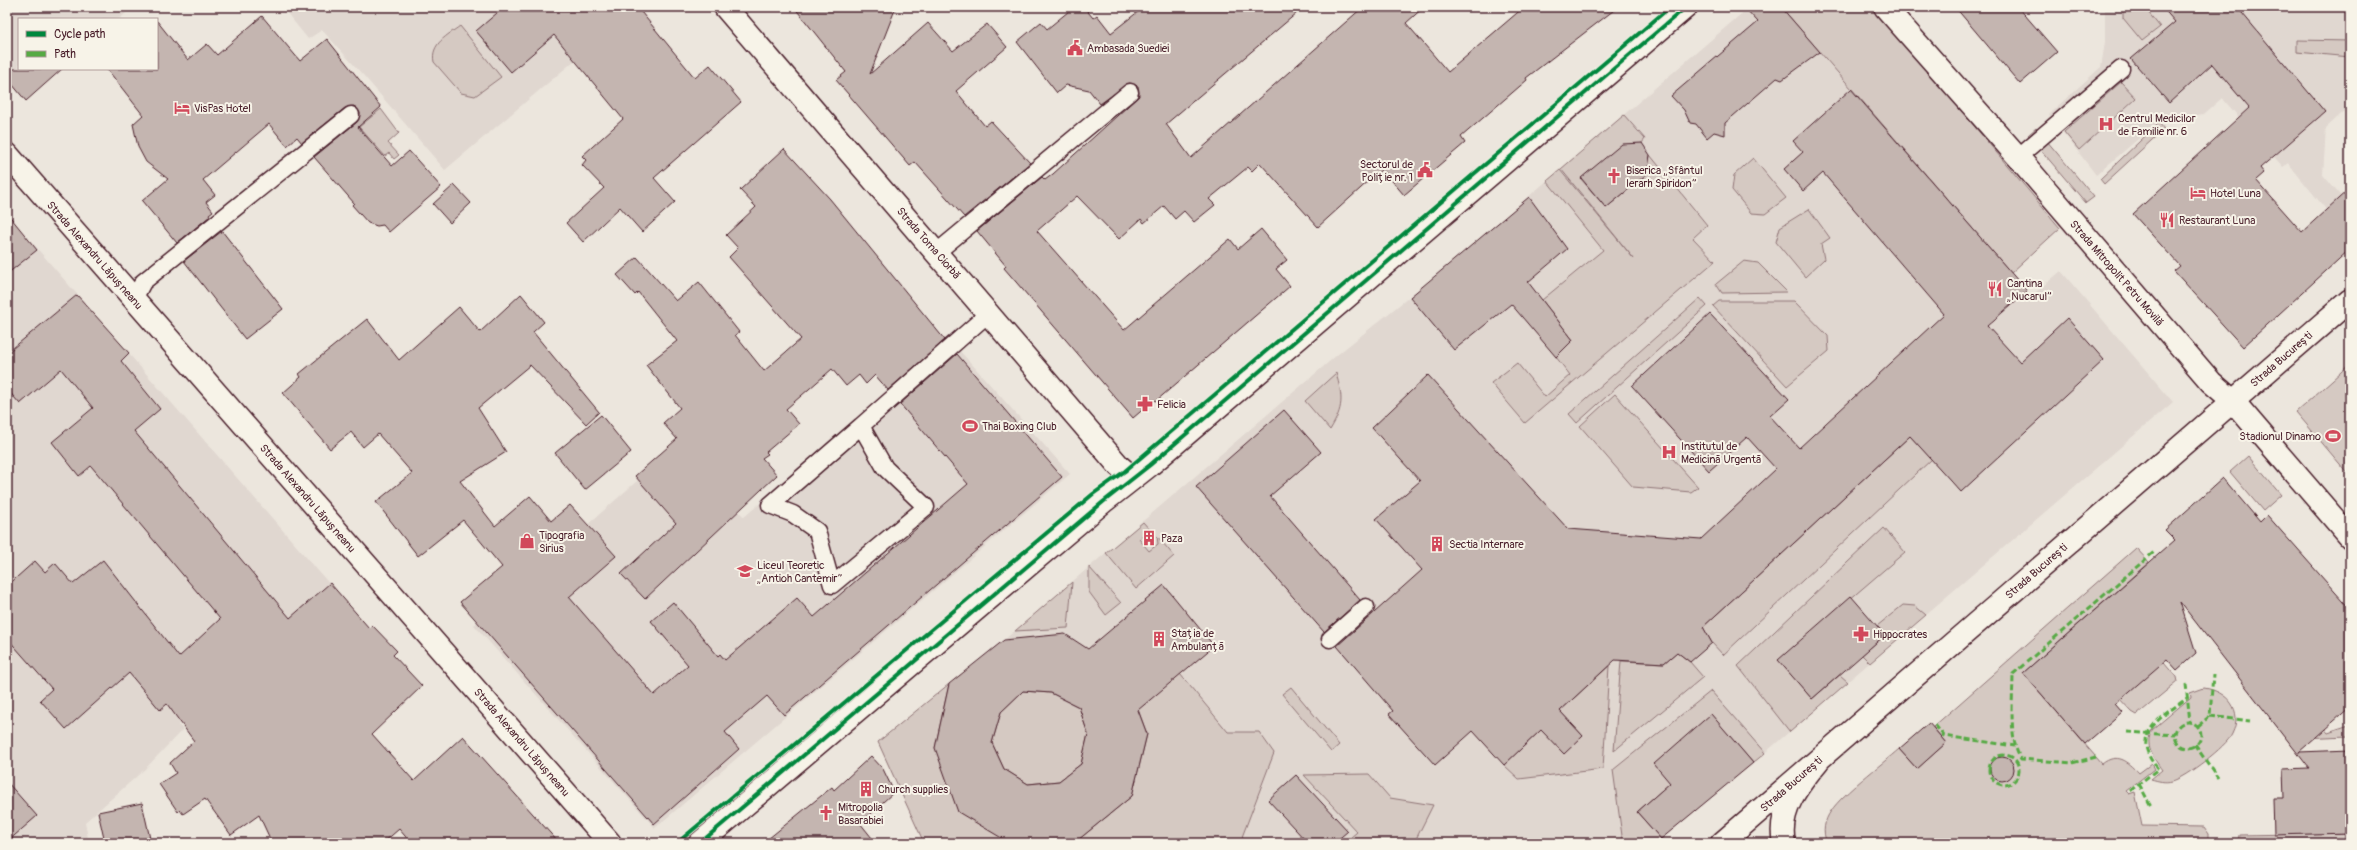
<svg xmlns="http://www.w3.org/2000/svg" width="2357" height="850" font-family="Pangolin,sans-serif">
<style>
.built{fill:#e0d7d0}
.green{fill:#d5c9c2;stroke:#907476}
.building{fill:#c4b5b0;stroke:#4a1f2b;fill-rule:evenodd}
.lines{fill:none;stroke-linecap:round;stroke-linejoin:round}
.lane-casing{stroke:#4a1f2b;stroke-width:19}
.street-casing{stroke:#4a1f2b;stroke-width:25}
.secondary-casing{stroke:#4a1f2b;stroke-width:25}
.primary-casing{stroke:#4a1f2b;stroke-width:25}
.lane{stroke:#f7f3e8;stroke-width:16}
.street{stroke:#f7f3e8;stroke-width:22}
.secondary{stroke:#f7f3e8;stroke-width:22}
.primary{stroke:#f7f3e8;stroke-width:22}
.quiet{stroke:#57aa44;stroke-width:3;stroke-dasharray:6 3;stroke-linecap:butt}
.cycleway-casing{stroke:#f7f3e8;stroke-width:6}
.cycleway{stroke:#00873e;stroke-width:4}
.labels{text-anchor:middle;stroke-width:4;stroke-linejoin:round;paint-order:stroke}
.poi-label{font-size:11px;fill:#4a1f2b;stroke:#f7f3e8;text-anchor:start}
.street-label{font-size:11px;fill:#4a1f2b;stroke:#f7f3e8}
</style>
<rect width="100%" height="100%" fill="#ece6dd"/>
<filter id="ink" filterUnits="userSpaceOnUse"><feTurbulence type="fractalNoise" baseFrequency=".025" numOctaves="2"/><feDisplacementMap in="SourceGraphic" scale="8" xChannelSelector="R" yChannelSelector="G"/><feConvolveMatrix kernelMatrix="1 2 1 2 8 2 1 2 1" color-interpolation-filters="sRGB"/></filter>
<g filter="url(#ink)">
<path class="built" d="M7,7H133L119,19H19V69H62L26,101L7,78Z
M282,7H638L445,170L364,76L322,30L308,39Z
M1757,7H1781L2030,297L2061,271L2173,402L1753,763L1657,843H924L878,742L1004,640L1337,355L1444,269L1747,9Z
M2105,7H2350V106L2326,128L2323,175L2350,207V239L2288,163L2283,167L2222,98L2204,114L2159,121L2096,175L2049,114L2101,67L2105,42Z
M7,214L333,588L178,725L183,729L145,769L85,822L89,843H7Z
M951,341L1070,474L655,828L474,625L680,443L744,517Z"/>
<path class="green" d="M1781,7H1874L2060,228L2011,273Z
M2123,7H2144L2160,27L2142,41L2123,18Z
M460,26L501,77L475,96L461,93L434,62C430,44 448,35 460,26Z
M2297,40L2350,41V57L2297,52Z
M2121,82L2136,98L2079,150L2064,132Z
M381,109L399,133L388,143L399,155L394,159L389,153L385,156L359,127Z
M1624,115L1645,139L1642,143L1588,172L1581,179L1606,208L1647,174L1650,155L1707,225L1693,238L1715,261L1525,423L1491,383L1517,363L1545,397L1570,375L1556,357L1573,340L1542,300L1603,250L1547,181L1560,170L1634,259L1561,169Z
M2159,123L2164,129L2104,184L2100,179Z
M2036,128L2094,197L2086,203L2028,135Z
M1753,158L1786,198L1765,214L1751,213L1732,190L1734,175Z
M1809,209L1830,238L1821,244L1824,259L1805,277L1776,242L1780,227Z
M1744,261L1758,263L1787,292L1722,293L1716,284Z
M1700,298L1707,306L1577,423L1569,414Z
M1719,301H1794L1828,336L1829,351L1787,386L1713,306Z
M2350,364V476L2296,412Z
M1336,373C1343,398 1344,407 1330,430L1305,401Z
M1615,394L1698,487L1691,492L1633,487L1580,426Z
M1910,436L1932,459L1723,655L1712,643L1703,627Z
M2248,456L2281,495L2263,511L2230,472Z
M1143,522L1150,530L1139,539L1149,551L1158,544L1157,536L1174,556L1136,589L1106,553Z
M1884,528L1905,552L1779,660L1812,699L1840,675L1848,682L1790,732L1738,666Z
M2136,548L2149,562L2023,673L2102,764C2117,752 2128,761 2139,773L2151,764L2154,769L2126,791L2129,794L2135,792L2142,826L2204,827L2209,834V843H1827C1822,832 1824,821 1831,811C1843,793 1881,765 1899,749L1917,769L1946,743L1933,727Z
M1089,567L1121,603L1106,615L1089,592Z
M1072,582L1068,628L1015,631Z
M1903,605L1915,606L1926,615L1870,663L1862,655L1885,635L1877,626Z
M2145,641L2176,677L2177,682L2137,715L2132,712L2102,680Z
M1677,652L1690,662L1703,677L1614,751L1621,661L1664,663Z
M1609,666L1603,769L1519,779L1504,765L1541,730L1583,736L1560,711Z
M1180,674L1228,732H1259L1274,753L1242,837L1247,843H1044L1078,840L1132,796L1147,734L1133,696Z
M949,684L935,748L1010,843H924L878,742Z
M1291,687L1339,745L1331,752L1282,694Z
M2204,688C2227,691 2244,710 2232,734C2227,746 2185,778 2172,781C2165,783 2158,781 2151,779L2162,770C2153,757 2144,746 2152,730L2191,697L2190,693Z
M1023,691L1051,693L1079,707L1088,734L1081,764L1059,781L1028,784L1004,769L992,743L1001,712Z
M1711,691L1765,753L1753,763L1711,715L1670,783L1637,812L1661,839L1657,843H1623L1613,770Z
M2303,703L2328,732L2349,725L2350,738L2349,736L2302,738Z
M1369,774L1390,798L1433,805L1415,841L1416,843H1344L1357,832L1304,775Z
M2350,833V843H2238L2239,835Z"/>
<path class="building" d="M504,7H637L695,78L710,65L741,102L654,178L675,202L642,232L620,207L583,242L566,223L604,188L582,165L586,160L582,156L623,119L554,35L511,72L476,31Z
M794,7H896L870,74L928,23L953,51L987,24L1007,47L956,91L985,126L991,121L1030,163L964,217L915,162L910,166L836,80L846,72Z
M1074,7H1084L1093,18L1097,15L1111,33L1144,7H1304L1166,124L1191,158L1363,7H1424L1406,23L1448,72L1524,7H1618L1526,78L1527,80L1461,137L1465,143L1404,195L1382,169L1318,227L1260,163L1252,171L1248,167L1209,199L1215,205L1194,222L1184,211L1175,219L1164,206L1144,223L1141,219L1119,239L1077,196L1037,231L1124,330L1230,239L1238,249L1261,229L1287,260L1276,269L1290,286L1156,401L1154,400L1133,418L1004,268L1006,266L977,231L1042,177L1045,180L1053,174L1139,96L1138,86L1129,83L1100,104L1089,90L1066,85L1057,93L1017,42L1041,22L1047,29Z
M1744,7H1781L1820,52L1782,80L1777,78L1725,123V135L1714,132L1707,138L1696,124L1690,123L1684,110L1671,96L1758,22Z
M1955,7H2018L2057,52L2020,84Z
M2162,7H2237L2325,112L2260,168L2264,173L2256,180L2302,232L2350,188V249L2243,347L2174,271L2180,266L2133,214L2249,108L2212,64L2169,103L2131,59L2175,22Z
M262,16L300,61L327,39L381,107L358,127L392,166L409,151L441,187L389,232L383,225L377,226L368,223L352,205L354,203L314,157L357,122L360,113L354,106L345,108L302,143L297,137L287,146L269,124L203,180L215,195L206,202L213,211L209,214L210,216L177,243L142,201L168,179L146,162L138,147L133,124L143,115L107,69H157V21L188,60L207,44L217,55Z
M7,69H62L26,101L7,78Z
M1851,89L2027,291L1987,326L2020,362L2067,318L2104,360L1961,492L1910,436L1703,627L1712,643L1690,662L1677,652L1664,663L1615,660L1560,711L1583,736L1564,754L1541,730L1504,765L1473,731L1435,765L1389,714L1393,711L1337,646L1422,570L1376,519L1420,481L1372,428L1428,375L1568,529L1701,539L1776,469L1747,437L1709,471L1632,386L1710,314L1789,399L1770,416L1799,448L1944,314L1823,173L1803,191L1784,169L1803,152L1793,141Z
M1642,143L1650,155L1647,174L1606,208L1581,178L1622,144Z
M784,149L830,199L945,340L888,390L875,375L866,384L859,375L846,386L832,369L786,409L799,424L766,452L768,454L762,458L777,475L645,599L621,574L676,523L635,476L677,439L663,423L680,408L646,365L677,341L638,292L635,295L617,275L637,257L676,301L699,282L739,332L735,335L764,371L801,339L729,257L738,248L726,235L756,207L740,190Z
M454,185L471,203L450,223L433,204Z
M1529,197L1567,249L1528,282L1573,340L1556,357L1511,304L1454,350L1410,297Z
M7,213L37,250L7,274Z
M222,231L283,309L245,339L184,261Z
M521,294L544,322L533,332L599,412L586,424L530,365L478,408L506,452L460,481L495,526L530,496L551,521L570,505L616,556L569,597L654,695L688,665L651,621L673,602L718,656L720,654L725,660L797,598L814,617L968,484L900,404L957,354L1062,477L784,715L767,696L725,732L739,749L654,824L460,602L502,567L463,520L418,556L376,502L412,473L378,434L363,447L351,432L330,449L283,393L301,377L299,374L367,319L399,360L459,307L480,332Z
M77,295L129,353L121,361L160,409L134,431L290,618L330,583L369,628L372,625L397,651L393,655L422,686L372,734L414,781L463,736L559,843H411L399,829L383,843H272L259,815L231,835L205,799L183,814L180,810L178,812L159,784L176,773L170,763L194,741L167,704L160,710L129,673L66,729L40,700L52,689L7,638V586L35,561L45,572L55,563L73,584L103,560L179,657L220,619L91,466L79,476L52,442L93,408L61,369L20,404L7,389V353Z
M1284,410L1321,452L1270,496L1360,600L1324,632L1196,487Z
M601,415L631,452L585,490L555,453Z
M2223,478L2260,522L2267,515L2350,609V707L2299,752L2350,750V833L2274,835L2273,798H2284L2283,769L2309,768L2180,602L2196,653L2177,670L2167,659L2115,704L2122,712L2085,744L2023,673L2175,540L2165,530Z
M1164,585L1214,646L1138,710L1147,734L1132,796L1078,840L1044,843H1010L958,812L935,748L949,684L1004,640L1065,634L1088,649ZM1023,691L1051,693L1079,707L1088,734L1081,764L1059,781L1028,784L1004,769L992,743L1001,712Z
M1851,596L1885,635L1812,699L1778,660Z
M1711,714L1753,763L1661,839L1637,812L1670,783L1654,764Z
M1929,723L1946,743L1917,769L1899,749Z
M871,756L883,769L894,792L860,823L876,843H763L832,787L834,790Z
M1990 769a12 12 0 1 1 24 0a12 12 0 1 1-24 0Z
M1296,775L1348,831L1334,843H1308L1268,800Z
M7,782L37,816L7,842Z
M142,803L151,843H105L98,812Z"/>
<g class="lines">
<defs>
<path id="lane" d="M2018,157L2121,69
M937,252L1130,92
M134,299L143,282L351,115
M861,426L770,505L793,514L817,531L832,585L926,507L885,468L861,426L989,313
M1330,639L1366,607"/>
<path id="street" d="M725,7L1119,466L1133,478
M1885,7L2018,157L2211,382L2233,401L2350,537
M7,154L610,843"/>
<path id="secondary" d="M700,843L1103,502L1150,465L1686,7
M1722,843L2350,300"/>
<path id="primary" d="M1784,843C1777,811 1799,784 1818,761"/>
</defs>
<use href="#lane" class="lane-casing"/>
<use href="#street" class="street-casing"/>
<use href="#secondary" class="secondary-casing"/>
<use href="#primary" class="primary-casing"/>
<use href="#lane" class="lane"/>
<use href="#street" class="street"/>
<use href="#secondary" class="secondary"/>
<use href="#primary" class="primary"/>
<path class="quiet" d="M2186,684L2190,722
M2210,716L2250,721
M2175 735a13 13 0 1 1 26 0a13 13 0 1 1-26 0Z
M1935,725L1944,736L2015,746
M2198,726L2210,716L2213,674
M2127,732L2175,735
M2195,745L2218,778
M1989 770a15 15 0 1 1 30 0a15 15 0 1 1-30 0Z
M2096,757L2072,763L2021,759C2008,740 2013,697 2013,674L2154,552
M2139,784L2151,806
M2130,791L2158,769C2154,764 2150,759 2148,753C2137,728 2171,711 2187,698"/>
<defs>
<path id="cycleway" d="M677,843L1093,494L1125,471L1670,7
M700,843L1103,502L1150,465L1686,7"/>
</defs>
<use href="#cycleway" class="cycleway-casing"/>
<use href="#cycleway" class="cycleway"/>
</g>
</g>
<defs>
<symbol id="civic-bare" viewBox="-9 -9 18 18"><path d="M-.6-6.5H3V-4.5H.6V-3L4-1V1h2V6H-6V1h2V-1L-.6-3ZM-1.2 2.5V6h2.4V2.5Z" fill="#d1495b" stroke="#f7f3e8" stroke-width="2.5" paint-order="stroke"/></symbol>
<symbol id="hotel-bare" viewBox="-9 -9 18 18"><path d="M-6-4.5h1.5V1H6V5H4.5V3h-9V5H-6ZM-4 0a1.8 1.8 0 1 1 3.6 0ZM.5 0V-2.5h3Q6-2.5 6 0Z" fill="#d1495b" stroke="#f7f3e8" stroke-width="2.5" paint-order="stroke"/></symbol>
<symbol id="hospital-bare" viewBox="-9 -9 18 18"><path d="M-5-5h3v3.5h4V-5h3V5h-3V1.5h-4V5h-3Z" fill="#d1495b" stroke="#f7f3e8" stroke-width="2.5" paint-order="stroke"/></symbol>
<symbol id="church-bare" viewBox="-9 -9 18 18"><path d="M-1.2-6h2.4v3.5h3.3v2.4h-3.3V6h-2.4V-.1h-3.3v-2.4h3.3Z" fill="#d1495b" stroke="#f7f3e8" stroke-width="2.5" paint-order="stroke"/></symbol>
<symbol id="restaurant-bare" viewBox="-9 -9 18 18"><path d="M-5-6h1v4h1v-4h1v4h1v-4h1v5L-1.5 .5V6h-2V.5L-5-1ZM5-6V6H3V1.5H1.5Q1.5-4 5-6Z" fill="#d1495b" stroke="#f7f3e8" stroke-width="2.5" paint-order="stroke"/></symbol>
<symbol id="pharmacy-bare" viewBox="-9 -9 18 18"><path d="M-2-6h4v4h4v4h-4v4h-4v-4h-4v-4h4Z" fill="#d1495b" stroke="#f7f3e8" stroke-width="2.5" paint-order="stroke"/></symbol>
<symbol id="stadium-bare" viewBox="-9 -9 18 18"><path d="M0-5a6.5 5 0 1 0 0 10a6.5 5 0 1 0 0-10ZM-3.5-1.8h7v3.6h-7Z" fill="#d1495b" stroke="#f7f3e8" stroke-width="2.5" paint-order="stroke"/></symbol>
<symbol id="building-bare" viewBox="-9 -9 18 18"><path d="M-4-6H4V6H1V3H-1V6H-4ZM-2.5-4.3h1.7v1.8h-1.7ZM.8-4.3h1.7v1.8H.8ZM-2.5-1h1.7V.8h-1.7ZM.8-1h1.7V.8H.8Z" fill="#d1495b" stroke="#f7f3e8" stroke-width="2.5" paint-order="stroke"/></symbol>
<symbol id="shop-bare" viewBox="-9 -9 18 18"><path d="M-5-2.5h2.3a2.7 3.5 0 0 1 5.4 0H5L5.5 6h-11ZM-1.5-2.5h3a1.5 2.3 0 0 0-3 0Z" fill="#d1495b" stroke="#f7f3e8" stroke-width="2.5" paint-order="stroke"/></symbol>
<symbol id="school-bare" viewBox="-9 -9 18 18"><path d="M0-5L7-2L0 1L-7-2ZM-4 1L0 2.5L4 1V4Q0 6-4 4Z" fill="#d1495b" stroke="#f7f3e8" stroke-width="2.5" paint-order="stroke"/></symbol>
</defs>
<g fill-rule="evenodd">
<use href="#civic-bare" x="1064" y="37" width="22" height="22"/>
<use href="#hotel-bare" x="171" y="97" width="22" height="22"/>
<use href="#hospital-bare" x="2095" y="113" width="22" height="22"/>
<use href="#civic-bare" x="1414" y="159" width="22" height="22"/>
<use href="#church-bare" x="1603" y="165" width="22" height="22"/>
<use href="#hotel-bare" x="2187" y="182" width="22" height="22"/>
<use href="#restaurant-bare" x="2156" y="209" width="22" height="22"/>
<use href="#restaurant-bare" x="1984" y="278" width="22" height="22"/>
<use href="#pharmacy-bare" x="1134" y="393" width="22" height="22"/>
<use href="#stadium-bare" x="959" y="415" width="22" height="22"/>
<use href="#stadium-bare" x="2322" y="425" width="22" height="22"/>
<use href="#hospital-bare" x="1658" y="441" width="22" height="22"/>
<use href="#building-bare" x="1138" y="527" width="22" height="22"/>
<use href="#shop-bare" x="516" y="530" width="22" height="22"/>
<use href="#building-bare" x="1426" y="533" width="22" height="22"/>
<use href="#school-bare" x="734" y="560" width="22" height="22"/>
<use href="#pharmacy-bare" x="1850" y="623" width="22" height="22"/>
<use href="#building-bare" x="1148" y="628" width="22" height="22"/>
<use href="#building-bare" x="855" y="778" width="22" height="22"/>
<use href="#church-bare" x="815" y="802" width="22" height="22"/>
</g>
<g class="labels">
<g class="poi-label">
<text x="1087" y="52">Ambasada Suediei</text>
<text x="194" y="112">VisPas Hotel</text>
<text x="2118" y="122">Centrul Medicilor<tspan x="2118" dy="13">de Familie nr. 6</tspan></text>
<text x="1413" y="168" text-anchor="end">Sectorul de<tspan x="1413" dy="13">Poliție nr. 1</tspan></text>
<text x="1626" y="174">Biserica „Sfântul<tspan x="1626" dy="13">Ierarh Spiridon”</tspan></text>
<text x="2210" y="197">Hotel Luna</text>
<text x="2179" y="224">Restaurant Luna</text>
<text x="2007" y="287">Cantina<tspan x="2007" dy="13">„Nucarul”</tspan></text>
<text x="1157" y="408">Felicia</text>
<text x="982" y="430">Thai Boxing Club</text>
<text x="2321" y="440" text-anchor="end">Stadionul Dinamo</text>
<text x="1681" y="450">Institutul de<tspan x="1681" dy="13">Medicină Urgentă</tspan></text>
<text x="539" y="539">Tipografia<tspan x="539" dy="13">Sirius</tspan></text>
<text x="1161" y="542">Paza</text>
<text x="1449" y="548">Sectia Internare</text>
<text x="757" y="569">Liceul Teoretic<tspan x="757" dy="13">„Antioh Cantemir”</tspan></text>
<text x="1171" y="637">Stația de<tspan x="1171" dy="13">Ambulanță</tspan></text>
<text x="1873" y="638">Hippocrates</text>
<text x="878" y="793">Church supplies</text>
<text x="838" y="811">Mitropolia<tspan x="838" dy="13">Basarabiei</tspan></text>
</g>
<g class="street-label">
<text transform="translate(929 243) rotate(49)" y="4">Strada Toma Ciorbă</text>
<text transform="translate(95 255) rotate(49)" y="4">Strada Alexandru Lăpușneanu</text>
<text transform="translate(2117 273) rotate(49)" y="4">Strada Mitropolit Petru Movilă</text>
<text transform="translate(2281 359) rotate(-41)" y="4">Strada București</text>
<text transform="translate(308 498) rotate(49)" y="4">Strada Alexandru Lăpușneanu</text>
<text transform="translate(2036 571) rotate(-41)" y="4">Strada București</text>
<text transform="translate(522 742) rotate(49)" y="4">Strada Alexandru Lăpușneanu</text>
<text transform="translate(1791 784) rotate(-41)" y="4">Strada București</text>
</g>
</g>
<rect width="2357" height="850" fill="none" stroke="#f7f3e8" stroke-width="24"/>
<rect x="12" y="12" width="2333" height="826" fill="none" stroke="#4a1f2b" stroke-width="1.5" filter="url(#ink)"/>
<rect x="18" y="18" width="140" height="52" fill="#f7f3e8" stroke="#b29e9c"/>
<rect x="26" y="31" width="20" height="6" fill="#00873e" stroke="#b29e9c"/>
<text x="54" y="38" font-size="12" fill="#4a1f2b">Cycle path</text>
<rect x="26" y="51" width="20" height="6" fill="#57aa44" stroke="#b29e9c"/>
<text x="54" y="58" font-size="12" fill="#4a1f2b">Path</text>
</svg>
